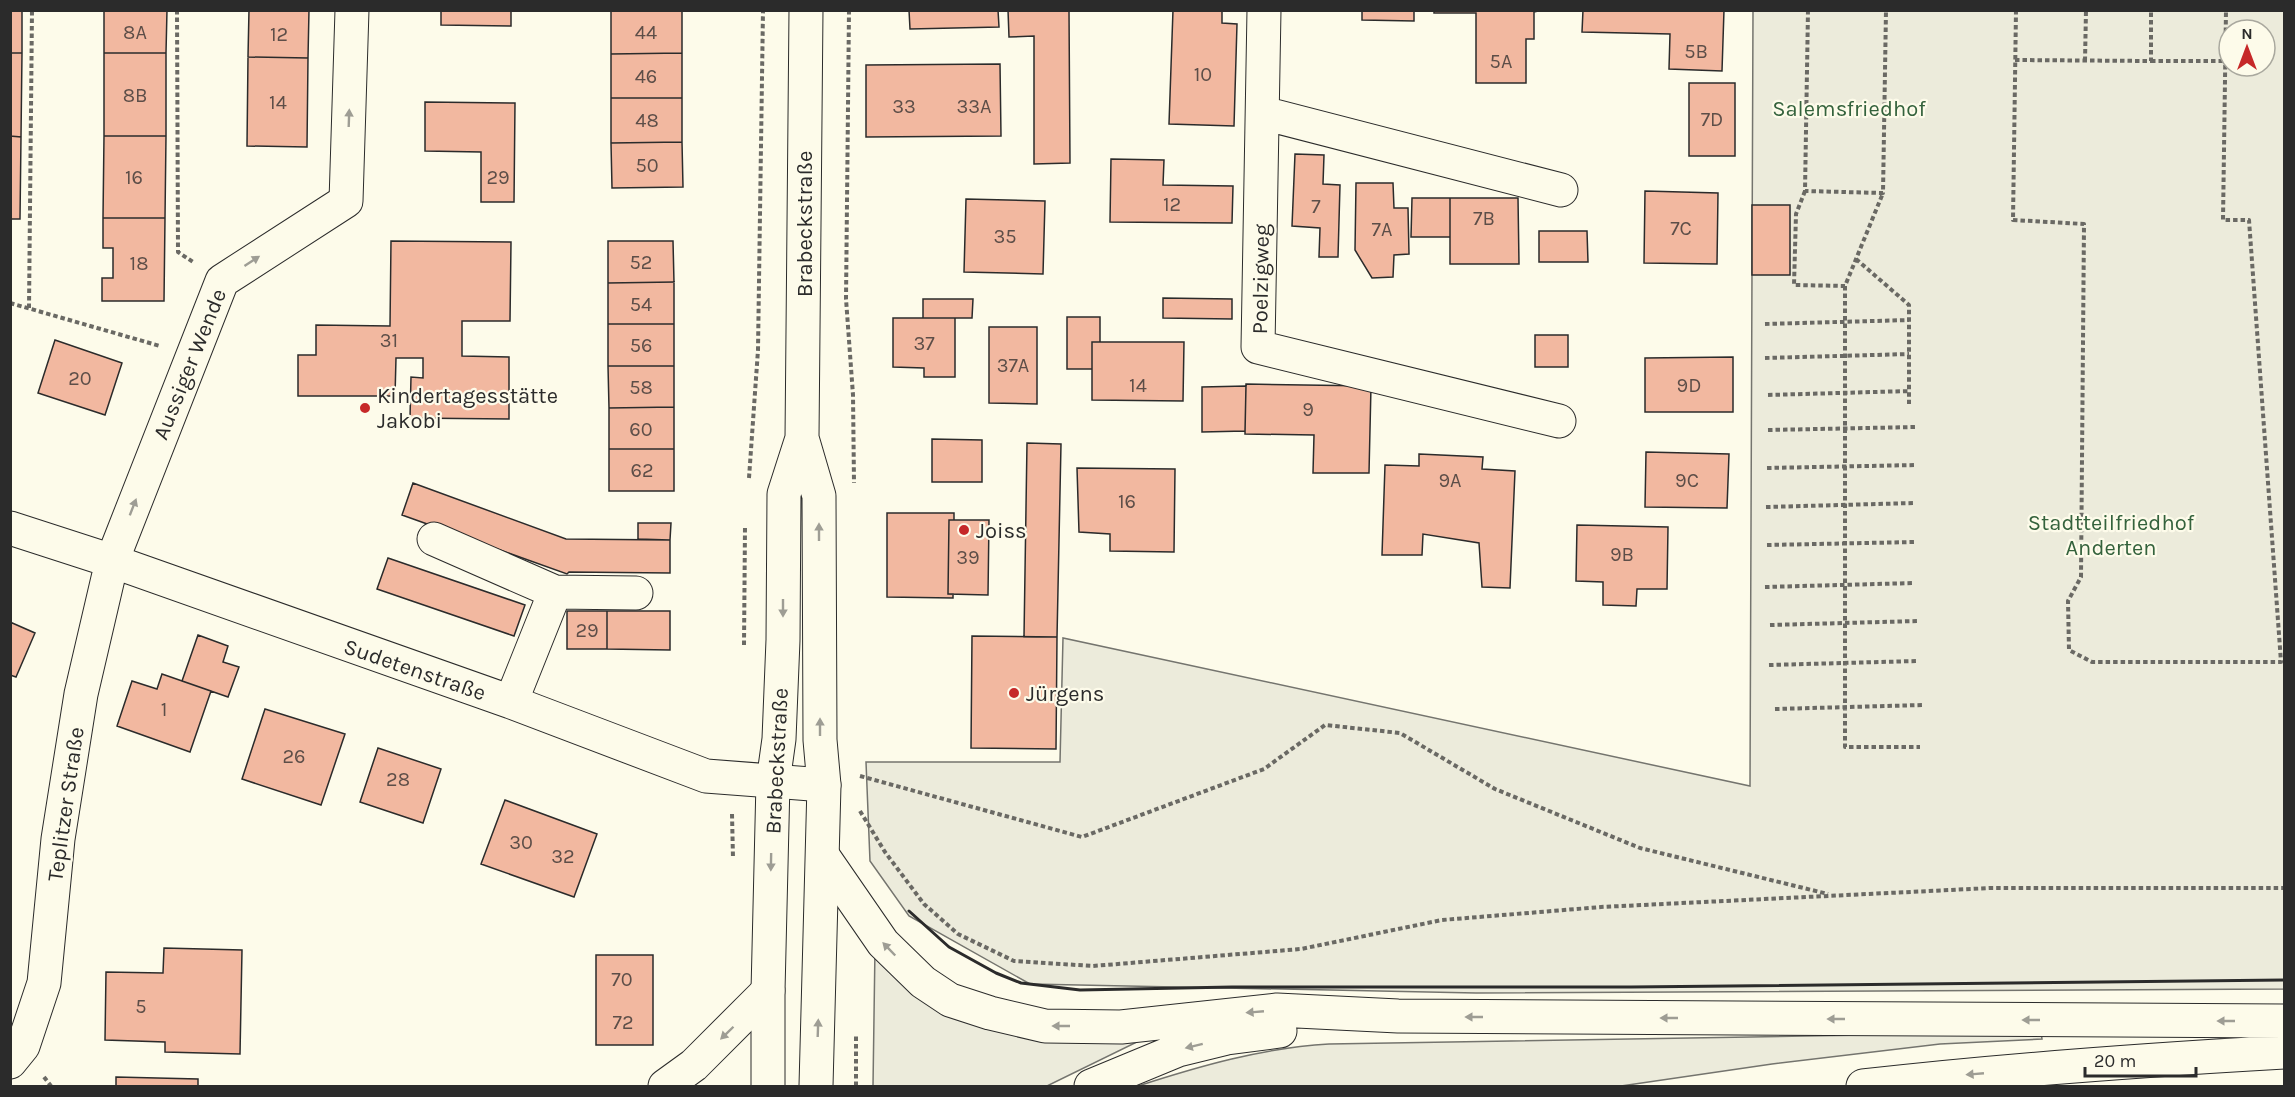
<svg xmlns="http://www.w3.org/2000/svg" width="2295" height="1097" font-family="Karla,sans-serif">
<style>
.green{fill:#ecebdb;stroke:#74746e;stroke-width:1.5;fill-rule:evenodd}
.building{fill:#f2b8a0;stroke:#2b2b2b;stroke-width:1.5}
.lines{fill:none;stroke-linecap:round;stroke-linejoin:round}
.minor-casing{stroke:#2b2b2b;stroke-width:35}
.major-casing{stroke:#2b2b2b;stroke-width:35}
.highway-casing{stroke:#2b2b2b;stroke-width:35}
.path{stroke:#6a6964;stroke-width:4;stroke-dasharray:4.5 3;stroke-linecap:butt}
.minor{stroke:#fdfbea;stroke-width:33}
.major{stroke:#fdfbea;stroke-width:33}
.highway{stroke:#fdfbea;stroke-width:33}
.wall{stroke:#2b2b2b;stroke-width:3}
.oneway{fill:#9e9d94}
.poi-dot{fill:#c62828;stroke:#fdfbea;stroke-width:2}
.labels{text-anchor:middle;stroke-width:4.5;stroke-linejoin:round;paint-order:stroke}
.number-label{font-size:20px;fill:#5d4e48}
.park-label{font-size:22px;fill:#34623c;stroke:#fdfbea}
.street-label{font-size:22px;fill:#2b2b2b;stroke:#fdfbea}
.poi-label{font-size:22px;fill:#2b2b2b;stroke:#fdfbea;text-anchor:start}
</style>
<rect width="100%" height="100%" fill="#fdfbea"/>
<path class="green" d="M1753,11H2284V989L1476,993L1030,984L909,916L870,861L866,762H1060L1063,638L1750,786ZM2229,30H2265V66H2229Z
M875,948L912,982L1139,1041L1047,1086H873Z
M2041,1032L2042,1039L1940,1044L1772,1064L1621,1086H1138C1200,1066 1262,1048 1329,1044Z"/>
<path class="building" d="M10,10H22V53H10Z
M104,10H167L166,53H104Z
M249,10H309L308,58L248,57Z
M441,10H511V26L441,25Z
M611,10H682V53L611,54Z
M909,10H998L999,27L910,29Z
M1008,10H1069L1070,163L1034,164V36L1009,37Z
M1173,10H1222V23L1237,24L1234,126L1169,124Z
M1362,10H1414V21L1362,20Z
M1434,10H1542L1534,12V39H1526V83H1476V13H1434Z
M1583,10H1724L1722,71L1669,69L1670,34L1582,32Z
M10,53H22L21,137L10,136Z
M104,53H166V136H104Z
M682,53V98H611V54Z
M248,57L308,58L307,147L247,146Z
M1000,64L1001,136L866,137V65Z
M1689,83H1735V156H1689Z
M611,98H682V142L611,143Z
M425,102L515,103L514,202H481V152L425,151Z
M10,136L21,137L20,219H10Z
M104,136H166L165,218H103Z
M682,142L683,187L612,188L611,143Z
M1295,154L1324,155L1323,184L1340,185L1338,257H1319L1320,228L1292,226Z
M1111,159L1164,160L1163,185L1233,186L1232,223L1110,222Z
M1356,183H1393L1394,208H1408L1409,254L1394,255L1393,277L1372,278L1355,250Z
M1645,191L1718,193L1717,264L1644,263Z
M1412,198H1450V237H1411Z
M1450,198H1518L1519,264H1450Z
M966,199L1045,201L1043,274L964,272Z
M1752,205H1790V275H1752Z
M103,218H165L164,301H102V278H113V248H103Z
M1539,231H1587L1588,262H1539Z
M391,241L511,242L510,321H462V356L509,357V419L410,418L411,377L423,378V358H396L395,396H298V355H316V325L390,326Z
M608,241H673L674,282L608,283Z
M674,282V324H608V283Z
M1163,298L1232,299V319L1163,318Z
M923,299H973L972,318H923Z
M1067,317H1100V342H1092V369H1067Z
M893,318H955V377H924V368L893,367Z
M608,324H674V366H608Z
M989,327H1037V404L989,403Z
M1535,335H1568V367H1535Z
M55,340L122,363L105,415L38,393Z
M1092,342H1184L1183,401L1092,400Z
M1733,357V412H1645V358Z
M608,366H674V407L609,408Z
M1246,384L1371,386L1369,473H1313L1314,435L1245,434Z
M1246,386L1245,431L1202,432V387Z
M674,407V449H609V408Z
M932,439L982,440V482H932Z
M1027,443L1061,444L1057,637H1024Z
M609,449H674V491H609Z
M1646,452L1729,454L1727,508L1645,507Z
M1419,454L1483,457L1482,469L1515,471L1510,588L1482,587L1479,543L1423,534L1422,555H1382L1385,465L1419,466Z
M1077,468L1175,469L1174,552L1110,551V534L1079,532Z
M413,483L566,539L670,540V573L569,572L567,574L402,515Z
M887,513H954V520H949L948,594H953V598L887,597Z
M949,520H989L988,595L948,594Z
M638,523H671L670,540L638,539Z
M1577,525L1668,527L1667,589H1637L1636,606L1603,605V582L1576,581Z
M388,558L525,605L514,636L377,589Z
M567,611H607V649H567Z
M607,611H670V650L607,649Z
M10,622L35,633L16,677L10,675Z
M198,635L228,646L223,662L239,667L228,697L182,681Z
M972,636L1057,637L1056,749L971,748Z
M162,674L211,691L190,752L117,726L132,681L157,689Z
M265,709L345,734L321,805L242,779Z
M378,748L441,769L423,823L360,802Z
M505,800L597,834L574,897L481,864Z
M164,948L242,950L240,1054L165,1052V1042L105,1040L106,972L163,973Z
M596,955H653V1045H596Z
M116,1077L198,1079V1086H116Z"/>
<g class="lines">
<defs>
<path id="minor" d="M1264,10L1258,347L1559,421
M1263,113L1561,190
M10,528L112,561L511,702L706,776L824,785
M434,539L555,592L636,593
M511,702L555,592
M10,1062L23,1046L44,983L58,839L81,694L112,561L222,281L346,201L352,10"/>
<path id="major" d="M806,10L802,438L819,496L820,740L824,785L816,1086
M768,1086V991L773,782L779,739L783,640L784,494L802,438"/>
<path id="highway" d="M823,856L883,943L923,982L950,1000L990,1013L1045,1026L1121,1027L1277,1010L1398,1016L2284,1021
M665,1086L694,1065L768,991
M1091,1086L1178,1050L1227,1038L1280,1031
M1863,1086C2003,1070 2144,1060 2284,1052"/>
</defs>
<use href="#minor" class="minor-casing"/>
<use href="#major" class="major-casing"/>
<use href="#highway" class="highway-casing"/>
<path class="path" d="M177,10L178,252L193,262
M849,10L846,299L853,395L854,483
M1808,10L1805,191L1883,193L1886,10
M2016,10L2013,220L2084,224L2081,577L2068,601L2069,650L2092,662H2281L2249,220H2223L2226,10
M2015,60L2151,61V10
M2085,61L2086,10
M2151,61H2225
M1805,191L1796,214L1794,285L1845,286L1883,193
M1856,259L1909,305V404
M1845,286V747H1920
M10,303L160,346
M29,308L32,10
M1765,324L1909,320
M1765,358L1909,354
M1768,395L1909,391
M1768,430L1916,427
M1767,468L1916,465
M749,478L758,350L763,10
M1766,507L1914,503
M1767,545L1915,542
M1765,587L1914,583
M1770,625L1918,621
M744,645L745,527
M1769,665L1917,661
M1775,709L1923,705
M860,776L1082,837L1264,769L1325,725L1400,733L1495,789L1640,848L1828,894
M860,811L885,852L924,904L958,934L1014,961L1093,966L1301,949L1442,920L1601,907L1991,888H2284
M732,814L733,858
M44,1077L51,1086
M856,1086V1036"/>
<use href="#minor" class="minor"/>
<use href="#major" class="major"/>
<use href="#highway" class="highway"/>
<path class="wall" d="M909,911L949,947L996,973L1021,983L1080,990L1232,987H1631L2284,980"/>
</g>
<defs><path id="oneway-solid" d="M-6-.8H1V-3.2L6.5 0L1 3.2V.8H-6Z" transform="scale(1.5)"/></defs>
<g class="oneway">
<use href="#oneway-solid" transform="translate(349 118) rotate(-88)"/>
<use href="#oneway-solid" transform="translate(252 261) rotate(-33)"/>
<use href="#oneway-solid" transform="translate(133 507) rotate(-69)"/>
<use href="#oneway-solid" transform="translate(819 532) rotate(-90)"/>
<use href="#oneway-solid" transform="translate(783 608) rotate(90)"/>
<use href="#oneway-solid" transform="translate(820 727) rotate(-90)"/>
<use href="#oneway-solid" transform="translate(771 862) rotate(91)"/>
<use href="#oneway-solid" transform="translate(889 949) rotate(-134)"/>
<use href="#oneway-solid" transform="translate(1255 1012) rotate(175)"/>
<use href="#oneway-solid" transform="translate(1474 1017) rotate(-180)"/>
<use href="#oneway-solid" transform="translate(1669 1018) rotate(-180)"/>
<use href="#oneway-solid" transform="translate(1836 1019) rotate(-180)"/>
<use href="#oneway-solid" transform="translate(2031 1020) rotate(-180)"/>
<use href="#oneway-solid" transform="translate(2226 1021) rotate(-180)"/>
<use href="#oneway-solid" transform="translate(1061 1026) rotate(-180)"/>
<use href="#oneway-solid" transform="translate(818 1028) rotate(-88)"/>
<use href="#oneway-solid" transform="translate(727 1033) rotate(136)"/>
<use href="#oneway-solid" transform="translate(1194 1046) rotate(166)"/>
<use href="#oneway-solid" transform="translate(1975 1074) rotate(175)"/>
</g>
<g class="poi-dot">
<circle cx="365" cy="408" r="6"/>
<circle cx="964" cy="530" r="6"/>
<circle cx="1014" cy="693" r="6"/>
</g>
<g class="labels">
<g class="number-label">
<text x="135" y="39">8A</text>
<text x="646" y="39">44</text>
<text x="279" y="41">12</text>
<text x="1696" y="58">5B</text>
<text x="1501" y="68">5A</text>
<text x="1203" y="81">10</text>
<text x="646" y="83">46</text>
<text x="135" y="102">8B</text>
<text x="278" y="109">14</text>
<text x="904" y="113">33</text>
<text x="974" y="113">33A</text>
<text x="1712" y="126">7D</text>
<text x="647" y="127">48</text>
<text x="647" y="172">50</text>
<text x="134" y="184">16</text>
<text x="498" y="184">29</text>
<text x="1172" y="211">12</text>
<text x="1316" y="213">7</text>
<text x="1484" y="225">7B</text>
<text x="1681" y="235">7C</text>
<text x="1382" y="236">7A</text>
<text x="1005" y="243">35</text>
<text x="641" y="269">52</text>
<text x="139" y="270">18</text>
<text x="641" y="311">54</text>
<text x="389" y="347">31</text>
<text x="924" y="350">37</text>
<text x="641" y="352">56</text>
<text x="1013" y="372">37A</text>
<text x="80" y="385">20</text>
<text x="1138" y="392">14</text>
<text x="1689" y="392">9D</text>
<text x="641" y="394">58</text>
<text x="1308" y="416">9</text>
<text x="641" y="436">60</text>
<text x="642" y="477">62</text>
<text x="1450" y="487">9A</text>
<text x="1687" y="487">9C</text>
<text x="1127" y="508">16</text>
<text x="1622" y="561">9B</text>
<text x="968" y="564">39</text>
<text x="587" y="637">29</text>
<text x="164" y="716">1</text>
<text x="294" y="763">26</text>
<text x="398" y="786">28</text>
<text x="521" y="849">30</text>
<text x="563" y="863">32</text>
<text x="622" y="986">70</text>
<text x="141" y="1013">5</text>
<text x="623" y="1029">72</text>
</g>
<g class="park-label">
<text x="1849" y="116">Salemsfriedhof</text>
<text x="2111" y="530">Stadtteilfriedhof<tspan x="2111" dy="25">Anderten</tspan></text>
</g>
<g class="street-label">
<text transform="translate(804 224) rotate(-90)" y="8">Brabeckstraße</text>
<text transform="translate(1260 279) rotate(-89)" y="8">Poelzigweg</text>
<text transform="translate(189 364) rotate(-68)" y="8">Aussiger Wende</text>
<text transform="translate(415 669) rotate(19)" y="8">Sudetenstraße</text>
<text transform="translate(776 761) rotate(-87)" y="8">Brabeckstraße</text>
<text transform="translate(65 804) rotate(-82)" y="8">Teplitzer Straße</text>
</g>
<g class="poi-label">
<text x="377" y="403">Kindertagesstätte<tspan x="377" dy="25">Jakobi</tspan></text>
<text x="976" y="538">Joiss</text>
<text x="1026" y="701">Jürgens</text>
</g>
</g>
<rect width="2295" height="1097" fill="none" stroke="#2b2b2b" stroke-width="24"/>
<g transform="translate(2247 48)"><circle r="28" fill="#fdfbea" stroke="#a9a89e" stroke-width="1.5"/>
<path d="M0-4.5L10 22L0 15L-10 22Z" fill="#c62828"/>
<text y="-9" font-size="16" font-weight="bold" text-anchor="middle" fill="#2b2b2b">N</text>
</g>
<path d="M2085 1067v9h111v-9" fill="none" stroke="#2b2b2b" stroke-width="3"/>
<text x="2094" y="1067" font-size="18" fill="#2b2b2b" stroke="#fdfbea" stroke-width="4.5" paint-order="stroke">20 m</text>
</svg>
